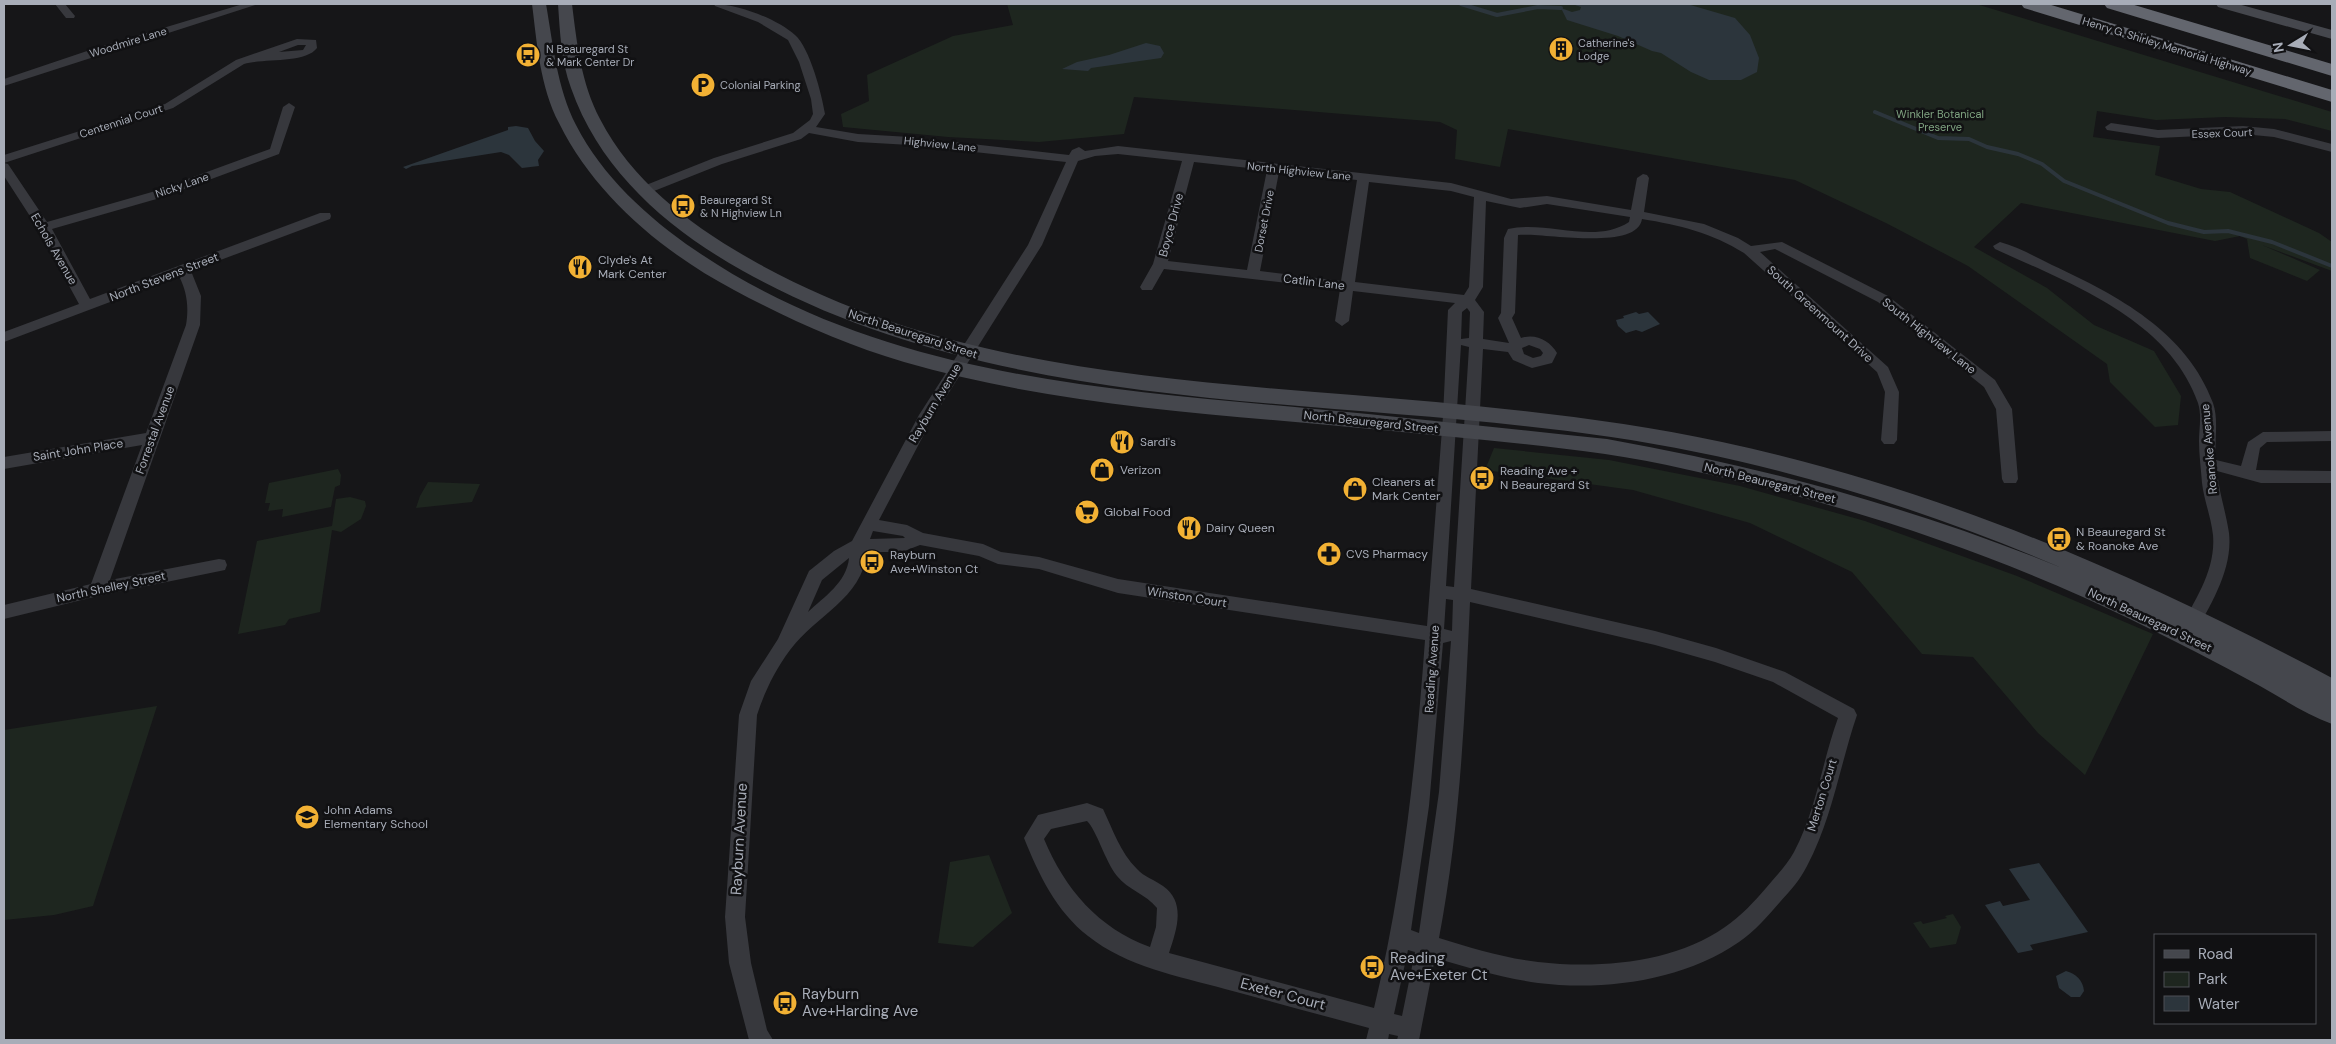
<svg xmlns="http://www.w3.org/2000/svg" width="2336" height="1044" font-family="'DM Sans',sans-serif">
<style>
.green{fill:#1e261f}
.water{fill:#2c353c}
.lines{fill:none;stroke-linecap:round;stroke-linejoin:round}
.stream{stroke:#2c353c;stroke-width:4}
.minor{fill:#37383d;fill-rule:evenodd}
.secondary{fill:#45474d;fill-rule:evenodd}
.motorway{fill:#63666e;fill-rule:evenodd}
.labels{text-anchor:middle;stroke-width:5;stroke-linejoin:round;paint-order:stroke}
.far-street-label{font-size:11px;fill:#a8adb8;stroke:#111113}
.far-poi-label{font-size:11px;fill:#a8adb8;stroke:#111113;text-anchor:start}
.far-park-label{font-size:11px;fill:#7fa381;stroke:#111113}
.street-label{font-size:12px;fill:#a8adb8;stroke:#111113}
.poi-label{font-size:12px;fill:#a8adb8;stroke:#111113;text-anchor:start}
.near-street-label{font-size:15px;fill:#a8adb8;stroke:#111113}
.near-poi-label{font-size:15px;fill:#a8adb8;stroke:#111113;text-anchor:start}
</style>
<rect width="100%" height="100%" fill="#161618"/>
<path class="green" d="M1007,4H1976L2332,112V131L2285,119L2225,117L2156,120L2097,111L2093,137L2160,146L2155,175L2201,189L2230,192L2319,233L2332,242V271L2262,245L2320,270L2307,281L2250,258L2247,239L2240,236L2215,241L2021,203L1974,247L2047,288L2094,325L2154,351L2181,396L2178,425L2155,427L2110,382L2107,364L1968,266L1886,223L1795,180L1508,129L1500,167L1455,159L1457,130L1440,122L1134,97L1124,134L1039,142L948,137L843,127L841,114L869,101L867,75L953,36L1013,25Z
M1494,448L1609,460L1740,486L1865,521L2017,576L2153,634L2085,775L2038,733L1973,657L1922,654L1852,572L1750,523L1633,490L1485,470Z
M338,469L341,475L340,485L335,487L331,507L282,517L283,509L268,511L270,503H265L269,483Z
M428,482L480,484L472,502L416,508L420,496Z
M350,497L365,501L366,506L361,519L341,532L332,530L320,612L289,619L285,625L238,634L257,541L332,526L336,499Z
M157,706L93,906L54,915L4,920V730Z
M989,855L1012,913L973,947L938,943L950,862Z
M1953,914L1961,927L1956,944L1930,948L1913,923L1921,921L1923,924L1947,918L1945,916Z"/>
<path class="water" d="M1572,4H1687L1735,18L1750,35L1759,58L1757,72L1741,80H1709L1691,72L1661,53L1652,51L1618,36L1567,20L1561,8L1572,12L1580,10L1581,7Z
M1146,43L1160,46L1164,53L1161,58L1091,68L1088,71L1062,69L1077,62L1109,55Z
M516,126L528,128L535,141L544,151L538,160L539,166L522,168L509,155L501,152L412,166L406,169L403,167L508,130V127Z
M1636,312L1639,314L1648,312L1660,324L1642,332L1636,330L1626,333L1618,326L1616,320L1624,318L1623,316Z
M2039,863L2088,932L2030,945L2033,950L2018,953L1985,905L2000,901L2003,906L2030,900L2009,869Z
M2066,971C2076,974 2083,980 2084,991L2080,997H2071L2059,988L2056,976Z"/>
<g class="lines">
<path class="stream" d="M1461,4L1497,15L1538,7L1561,8
M1875,112L1938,138L1969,139L1987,147L2018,154L2042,164L2064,181L2168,223L2204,232L2228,231L2272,242L2332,266"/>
<path class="minor" d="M55,4H65L75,16L74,18H66Z
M243,4H258L4,86V79L90,50Z
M714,4C738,4 777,19 795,35C810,48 822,95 825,114L816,127L858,134L910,137L1069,155L1072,150L1079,147L1085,151L1118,146L1451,183L1511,199L1547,196L1631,210L1637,178L1643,174L1647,175L1649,178L1644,212L1704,224L1738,238L1751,246L1782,242L1888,296L1995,380L2012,409L2018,479L2016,483H2004L2002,479L1996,409L1984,387L1878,302L1775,249L1760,252L1888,367L1899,392L1897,440L1894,444H1884L1881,440L1885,392L1877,372L1744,253C1712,233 1679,225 1642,219C1637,252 1542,232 1518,235L1515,313L1512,318L1521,338C1536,333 1550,341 1557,353L1552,363L1532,368L1513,360L1508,352L1483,349L1471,589L1655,631L1716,648L1785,672L1854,709L1857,715C1840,765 1832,819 1807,866C1800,880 1790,891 1780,902C1767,917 1755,931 1739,942C1683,981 1604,991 1538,983C1503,978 1469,968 1435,958L1419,1040H1397L1398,1036L1389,1034L1388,1040H1366L1369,1028C1321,1015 1273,1002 1225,989C1178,976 1127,967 1088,936C1056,911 1039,875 1024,838L1038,815L1087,803L1103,809C1113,830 1120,852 1137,869C1144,877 1155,880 1163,886C1187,903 1176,931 1169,953L1374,1008C1403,888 1416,764 1425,640L1118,593L1039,569L998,564L979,556L920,545L902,552H867C862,599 816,615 790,650C775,670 765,691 757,715L745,917L751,963L767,1030L773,1040H749L729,963L725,917L739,715L751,681L778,639L809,571L834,551L852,541L919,415L1028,245L1066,162L910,145L858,142L809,133L801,139L722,164L649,193H641L639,190L641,187L714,158L793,133L810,120L813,114L811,99L799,62L788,40L758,22L715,6ZM1118,154L1182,161L1153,264L1140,287L1142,290H1152L1164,269L1340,289L1335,321L1342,326L1349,321L1353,291L1455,303L1448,310L1443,416L1427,626L1118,579L1039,557L1001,552L983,544L923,533L907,525L879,520L931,421L1042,245L1078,161L1095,156ZM1194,162L1267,170L1247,270L1168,261ZM1279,172L1357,180L1341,281L1260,271ZM1369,182L1451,191L1474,197L1469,287L1464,295L1355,282ZM1486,201L1520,208L1547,204L1630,217L1629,222C1594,245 1547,220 1508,229L1504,238L1501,313L1498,318L1509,343L1483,339L1484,312L1475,300L1483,287ZM1467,308L1470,312L1469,338L1461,339L1462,312ZM1461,345L1469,347L1454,587L1446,586ZM1529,345L1540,349L1543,353L1541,356L1533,358L1524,354L1522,348ZM873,531L903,536L905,538L870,539ZM849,558C847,582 824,597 808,612L822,580ZM1446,599L1453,600L1452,631L1444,629ZM1470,602L1655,645L1715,662L1773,682L1838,718C1822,762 1816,811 1794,852C1787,865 1776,876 1766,888C1754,902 1741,916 1725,927C1674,963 1599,969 1538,962C1504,958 1471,948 1439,938C1460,828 1465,715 1470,602ZM1451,641L1439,792L1419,933L1411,930L1429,806L1443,643ZM1087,821C1097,831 1105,861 1117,876C1128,890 1146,894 1157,908L1156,927L1150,947C1098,928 1065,889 1044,839L1051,829ZM1408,950L1415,952L1402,1016L1394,1014Z
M297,39L316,40L317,48C305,64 263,58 244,64L173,108L4,163V155L165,104L236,60ZM298,45H306L303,50L279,52Z
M289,103L295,107L279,154L160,198L52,229L90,299L320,213H330L331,216L330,219L191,271L201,296L200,325L110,580L219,559L225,560L227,565L225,570L98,596L4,619V605L91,584L142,445L4,469V457L146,433L186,325C189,307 187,292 179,276L4,342V332L79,304L37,227L4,176V163L8,164L47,222L152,192L270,149L283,107Z
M2111,123L2158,130L2243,126L2274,129L2332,144V152L2274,137L2243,134L2158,138L2107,130L2105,127Z
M2000,242C2018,247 2036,257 2052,265C2117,295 2187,332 2213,403C2219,420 2214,442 2216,460L2241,466L2248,442L2263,432L2332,431V441L2267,442L2260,448L2256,470L2332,471V483H2261L2217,471C2219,493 2226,512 2229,533C2233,569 2211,604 2194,635L2188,637L2182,635L2179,630C2195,600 2216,570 2213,535C2211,517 2204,500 2202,483C2201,469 2199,455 2199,441C2199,429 2202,415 2198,403C2169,319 2069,283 1995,249L1993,246Z"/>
<path class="secondary" d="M532,4H546C553,44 557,88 576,125C602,176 648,218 695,250C879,376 1101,389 1315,409C1413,418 1510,429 1607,439C1763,467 1915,508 2062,568C1917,506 1767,460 1611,437C1321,394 1006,418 743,271C668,229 600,171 571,88C561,61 560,32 558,4H572C577,44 581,83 600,119C634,185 696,229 759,264C966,378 1207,381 1436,402C1532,411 1628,422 1722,442C1943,490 2133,573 2332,678V724C2307,715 2283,699 2260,686C2218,663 2175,641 2132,620C2015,563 1892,520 1766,488C1713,475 1659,462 1605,454C1528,443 1449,437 1371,429C1215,414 1055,406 904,362C845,345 788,319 734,290C664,253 595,196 559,123C540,87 537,43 532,4Z
M2216,4H2238L2332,30V39L2218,7Z"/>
<path class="motorway" d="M2021,4H2048L2332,90V102L2024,8Z
M2104,4H2131L2332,64V76L2107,8Z"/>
</g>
<defs>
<symbol id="building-disc" viewBox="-11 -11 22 22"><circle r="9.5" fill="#f2b134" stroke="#111113"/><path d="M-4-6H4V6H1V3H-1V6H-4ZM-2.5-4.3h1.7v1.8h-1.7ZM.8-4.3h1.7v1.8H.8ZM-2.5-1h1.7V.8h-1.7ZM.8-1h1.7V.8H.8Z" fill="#111"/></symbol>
<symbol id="bus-disc" viewBox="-11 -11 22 22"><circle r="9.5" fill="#f2b134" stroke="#111113"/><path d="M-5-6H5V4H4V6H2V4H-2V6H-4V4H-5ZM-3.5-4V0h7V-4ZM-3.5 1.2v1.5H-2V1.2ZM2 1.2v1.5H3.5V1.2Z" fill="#111"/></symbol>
<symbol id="parking-disc" viewBox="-11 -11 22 22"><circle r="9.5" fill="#f2b134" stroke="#111113"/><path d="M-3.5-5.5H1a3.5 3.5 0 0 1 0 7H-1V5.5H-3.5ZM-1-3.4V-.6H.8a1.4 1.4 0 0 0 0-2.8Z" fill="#111"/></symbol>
<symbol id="restaurant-disc" viewBox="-11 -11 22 22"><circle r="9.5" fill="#f2b134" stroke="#111113"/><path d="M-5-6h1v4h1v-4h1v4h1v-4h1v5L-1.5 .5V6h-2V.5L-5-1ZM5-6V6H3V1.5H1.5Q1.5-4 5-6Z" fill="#111"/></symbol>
<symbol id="shop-disc" viewBox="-11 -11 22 22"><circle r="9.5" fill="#f2b134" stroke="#111113"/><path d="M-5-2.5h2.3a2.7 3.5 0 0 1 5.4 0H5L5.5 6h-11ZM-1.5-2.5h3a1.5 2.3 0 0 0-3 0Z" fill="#111"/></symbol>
<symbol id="supermarket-disc" viewBox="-11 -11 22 22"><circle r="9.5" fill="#f2b134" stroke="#111113"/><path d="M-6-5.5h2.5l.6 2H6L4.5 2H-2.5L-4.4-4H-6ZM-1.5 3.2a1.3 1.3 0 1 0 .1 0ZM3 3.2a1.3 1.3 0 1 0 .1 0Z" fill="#111"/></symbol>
<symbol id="pharmacy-disc" viewBox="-11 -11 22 22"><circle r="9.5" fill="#f2b134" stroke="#111113"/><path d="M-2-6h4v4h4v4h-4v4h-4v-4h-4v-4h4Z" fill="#111"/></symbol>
<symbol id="school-disc" viewBox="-11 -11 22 22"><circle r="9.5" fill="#f2b134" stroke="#111113"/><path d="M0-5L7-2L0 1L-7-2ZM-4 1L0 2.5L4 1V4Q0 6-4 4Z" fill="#111"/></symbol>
</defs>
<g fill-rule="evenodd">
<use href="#building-disc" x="1547" y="35" width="28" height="28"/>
<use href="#bus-disc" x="514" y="41" width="28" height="28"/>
<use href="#parking-disc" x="689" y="71" width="28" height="28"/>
<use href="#bus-disc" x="669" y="192" width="28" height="28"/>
<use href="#restaurant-disc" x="566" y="253" width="28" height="28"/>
<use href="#restaurant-disc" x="1108" y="428" width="28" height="28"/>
<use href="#shop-disc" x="1088" y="456" width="28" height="28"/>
<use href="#bus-disc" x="1468" y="464" width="28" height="28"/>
<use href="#shop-disc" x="1341" y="475" width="28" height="28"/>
<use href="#supermarket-disc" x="1073" y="498" width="28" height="28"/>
<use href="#restaurant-disc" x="1175" y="514" width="28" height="28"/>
<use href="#bus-disc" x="2045" y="525" width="28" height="28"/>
<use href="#pharmacy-disc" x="1315" y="540" width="28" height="28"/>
<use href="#bus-disc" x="858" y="548" width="28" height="28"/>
<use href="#school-disc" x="293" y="803" width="28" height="28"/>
<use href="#bus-disc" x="1358" y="953" width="28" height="28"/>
<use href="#bus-disc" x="771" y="989" width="28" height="28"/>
</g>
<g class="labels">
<g class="far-street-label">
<text transform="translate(128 42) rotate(-17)" y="4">Woodmire Lane</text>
<text transform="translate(2167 46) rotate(17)" y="4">Henry G. Shirley Memorial Highway</text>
<text transform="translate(121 121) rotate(-18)" y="4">Centennial Court</text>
<text transform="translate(2222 133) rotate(-2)" y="4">Essex Court</text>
<text transform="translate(940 144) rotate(6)" y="4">Highview Lane</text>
<text transform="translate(1299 171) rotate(6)" y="4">North Highview Lane</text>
<text transform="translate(182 185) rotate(-19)" y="4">Nicky Lane</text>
<text transform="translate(1264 221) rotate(-79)" y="4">Dorset Drive</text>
</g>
<g class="far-poi-label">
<text x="1578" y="47">Catherine's<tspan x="1578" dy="13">Lodge</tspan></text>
<text x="546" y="53">N Beauregard St<tspan x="546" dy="13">&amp; Mark Center Dr</tspan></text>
<text x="720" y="89">Colonial Parking</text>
<text x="700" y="204">Beauregard St<tspan x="700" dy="13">&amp; N Highview Ln</tspan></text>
</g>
<g class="far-park-label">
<text x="1940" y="118">Winkler Botanical<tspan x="1940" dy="13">Preserve</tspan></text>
</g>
<g class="street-label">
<text transform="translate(1171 225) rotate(-75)" y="4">Boyce Drive</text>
<text transform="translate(54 249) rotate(60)" y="4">Echols Avenue</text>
<text transform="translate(164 277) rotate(-21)" y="4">North Stevens Street</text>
<text transform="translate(1314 282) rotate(7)" y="4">Catlin Lane</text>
<text transform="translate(1820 314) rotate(42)" y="4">South Greenmount Drive</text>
<text transform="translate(913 334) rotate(18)" y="4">North Beauregard Street</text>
<text transform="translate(1929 336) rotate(38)" y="4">South Highview Lane</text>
<text transform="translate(935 403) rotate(-59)" y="4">Rayburn Avenue</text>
<text transform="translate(1371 422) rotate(6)" y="4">North Beauregard Street</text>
<text transform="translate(155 430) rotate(-70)" y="4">Forrestal Avenue</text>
<text transform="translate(2209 449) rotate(-95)" y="4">Roanoke Avenue</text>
<text transform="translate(78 450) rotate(-9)" y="4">Saint John Place</text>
<text transform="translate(1770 483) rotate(14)" y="4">North Beauregard Street</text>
<text transform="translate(111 587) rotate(-12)" y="4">North Shelley Street</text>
<text transform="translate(1187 597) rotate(9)" y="4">Winston Court</text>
<text transform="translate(2150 620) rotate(25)" y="4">North Beauregard Street</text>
<text transform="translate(1432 669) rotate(-86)" y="4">Reading Avenue</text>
<text transform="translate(1822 795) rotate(-73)" y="4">Merton Court</text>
</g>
<g class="poi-label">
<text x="598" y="264">Clyde's At<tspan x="598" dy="14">Mark Center</tspan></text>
<text x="1140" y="446">Sardi's</text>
<text x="1120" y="474">Verizon</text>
<text x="1500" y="475">Reading Ave +<tspan x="1500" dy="14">N Beauregard St</tspan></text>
<text x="1372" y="486">Cleaners at<tspan x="1372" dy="14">Mark Center</tspan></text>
<text x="1104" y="516">Global Food</text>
<text x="1206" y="532">Dairy Queen</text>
<text x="2076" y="536">N Beauregard St<tspan x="2076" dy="14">&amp; Roanoke Ave</tspan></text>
<text x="1346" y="558">CVS Pharmacy</text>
<text x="890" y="559">Rayburn<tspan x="890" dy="14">Ave+Winston Ct</tspan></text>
<text x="324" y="814">John Adams<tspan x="324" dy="14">Elementary School</tspan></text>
</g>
<g class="near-street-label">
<text transform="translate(739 839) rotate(-87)" y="5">Rayburn Avenue</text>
<text transform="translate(1283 994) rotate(15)" y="5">Exeter Court</text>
</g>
<g class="near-poi-label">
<text x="1390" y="963">Reading<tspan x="1390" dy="17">Ave+Exeter Ct</tspan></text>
<text x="802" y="999">Rayburn<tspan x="802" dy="17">Ave+Harding Ave</tspan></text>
</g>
</g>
<rect width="2336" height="1044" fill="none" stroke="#a8adb8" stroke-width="10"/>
<rect x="2154" y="934" width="162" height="90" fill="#111113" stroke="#4d4f55"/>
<rect x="2164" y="950" width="25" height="8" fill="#45474d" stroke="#4d4f55"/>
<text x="2198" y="959" font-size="15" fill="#a8adb8">Road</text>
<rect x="2164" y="972" width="25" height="15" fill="#1e261f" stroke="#4d4f55"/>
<text x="2198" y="984" font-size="15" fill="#a8adb8">Park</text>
<rect x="2164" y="996" width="25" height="15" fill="#2c353c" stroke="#4d4f55"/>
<text x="2198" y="1009" font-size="15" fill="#a8adb8">Water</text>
<g transform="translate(2291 45) rotate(260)" stroke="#111113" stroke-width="4" paint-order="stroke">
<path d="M0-4L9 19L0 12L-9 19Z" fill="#a8adb8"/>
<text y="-8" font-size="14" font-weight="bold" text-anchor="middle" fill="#a8adb8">N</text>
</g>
</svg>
